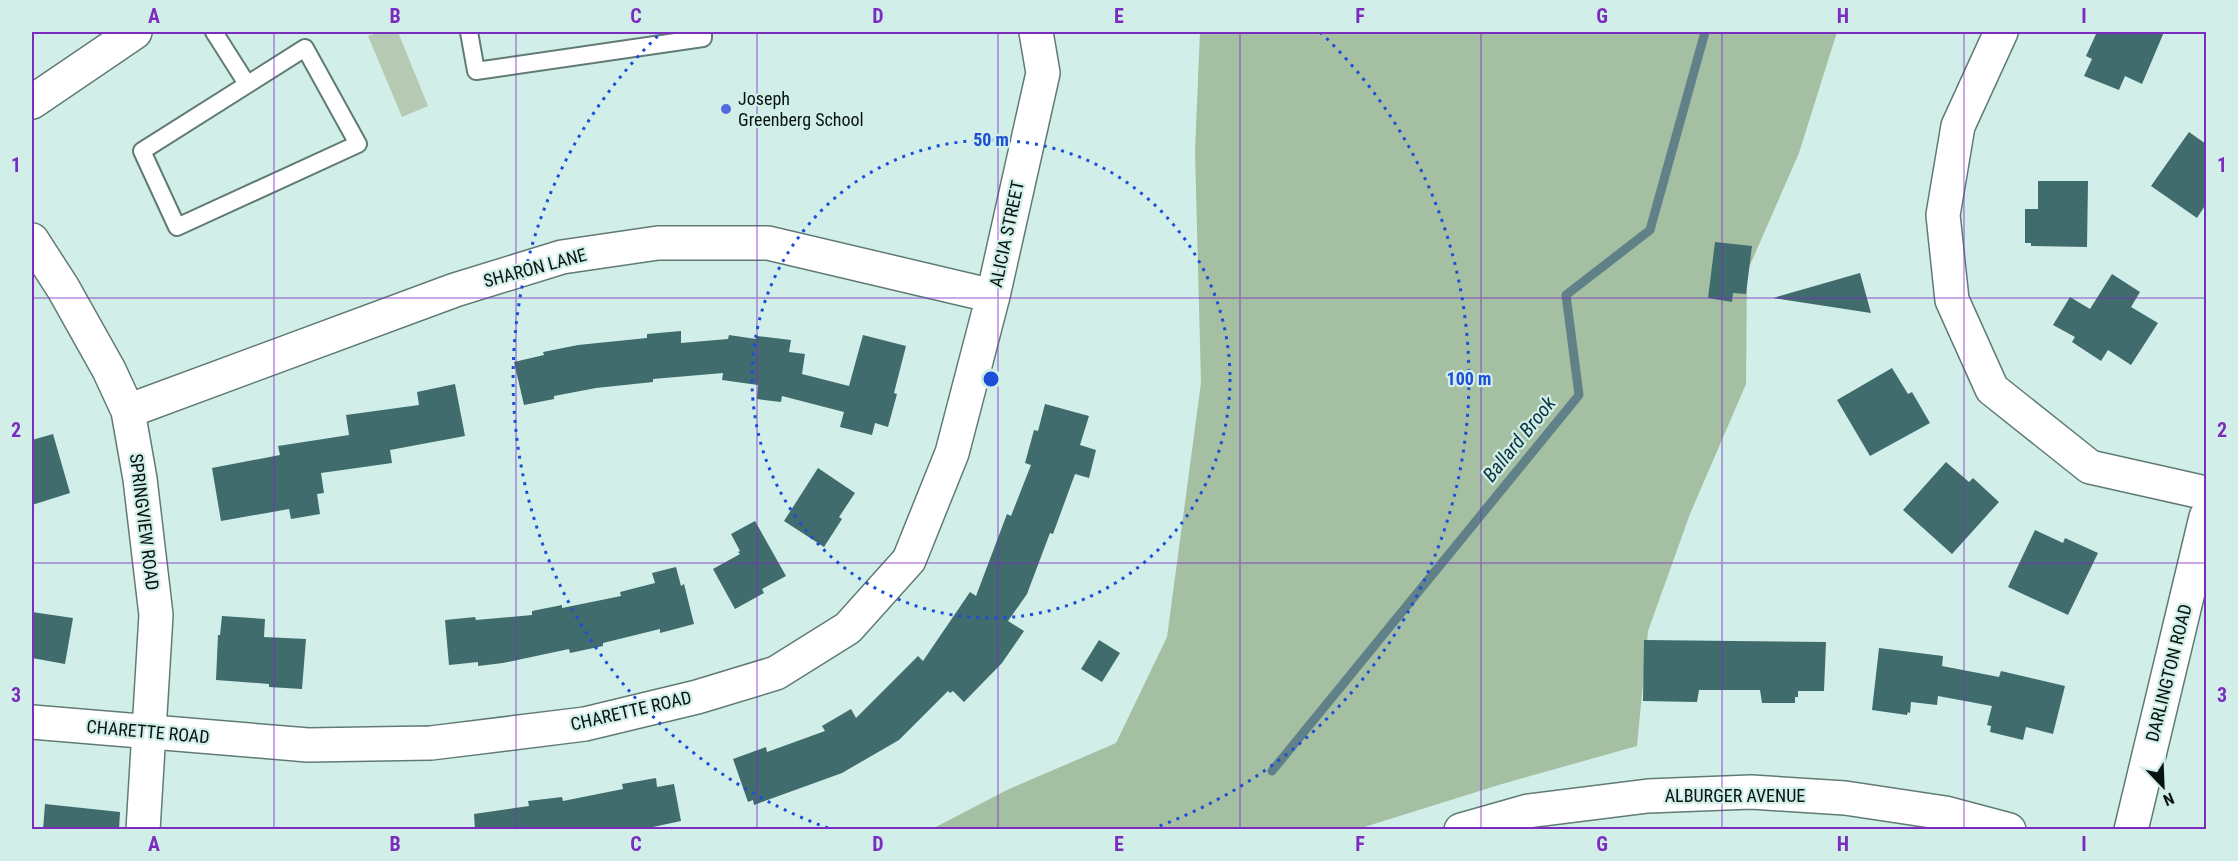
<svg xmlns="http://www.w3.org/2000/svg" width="2238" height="861" font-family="'Roboto Condensed',sans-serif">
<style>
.green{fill:#b6c9b3}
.forest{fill:#a5bfa3}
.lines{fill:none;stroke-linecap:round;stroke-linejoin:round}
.stream{stroke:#608188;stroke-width:9}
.building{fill:#406c6d}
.service-casing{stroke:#607b74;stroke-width:20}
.minor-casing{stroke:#607b74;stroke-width:36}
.tertiary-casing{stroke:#607b74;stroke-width:36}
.service{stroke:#fff;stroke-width:16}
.minor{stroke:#fff;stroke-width:33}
.tertiary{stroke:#fff;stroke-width:33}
.grid{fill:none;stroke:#7b2cbf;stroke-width:1.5;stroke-opacity:0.55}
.ring{fill:none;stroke:#1d4ed8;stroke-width:3;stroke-dasharray:3 6}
.poi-dot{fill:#5268dd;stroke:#d1efe8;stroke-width:2}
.labels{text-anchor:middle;stroke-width:4.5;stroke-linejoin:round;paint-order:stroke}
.poi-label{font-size:18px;fill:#081311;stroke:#d1efe8;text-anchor:start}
.street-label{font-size:18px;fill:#081311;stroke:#d1efe8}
.water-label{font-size:20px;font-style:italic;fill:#0c353f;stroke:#d1efe8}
.centre{fill:#1d4ed8;stroke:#d1efe8;stroke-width:3}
.ring-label{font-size:18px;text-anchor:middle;font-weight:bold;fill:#1d4ed8;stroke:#d1efe8;stroke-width:4.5;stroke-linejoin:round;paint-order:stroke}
.neatline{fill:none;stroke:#7b2cbf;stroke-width:2}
.grid-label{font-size:20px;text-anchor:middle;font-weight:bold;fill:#7b2cbf}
</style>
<rect width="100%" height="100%" fill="#d1efe8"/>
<path class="green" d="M380,32H398L428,106L402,117L368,36Z"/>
<path class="forest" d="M1200,32H1837L1799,153L1747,272L1746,384L1690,514L1648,631L1637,746L1502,784L1358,829L930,830L1007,790L1116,743L1167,637L1201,383L1195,151Z"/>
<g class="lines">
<path class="stream" d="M1272,771L1579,395L1566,295L1650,230L1705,32"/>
</g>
<path class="building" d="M2097,32H2164L2142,84L2125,76L2119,90L2084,76L2092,59L2086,56Z
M2189,132L2206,144V204L2197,218L2151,186Z
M2038,181H2088L2087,247L2031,246V243H2025V209H2038Z
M1715,242L1752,246L1746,294L1733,293L1732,302L1708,298Z
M1860,273L1871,313L1773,298Z
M2112,274L2140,292L2131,307L2158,323L2131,365L2108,350L2101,361L2072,342L2075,337L2053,325L2070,297L2090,309Z
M681,331V343L728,339L729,335L756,339L757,336L791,340L789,352L805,354L802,374L849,386L863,335L906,346L894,393L897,394L888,427L875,423L872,435L840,427L844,412L782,396L781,402L757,399L758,385L722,380L723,373L653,379V382L596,388L554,396V399L524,405L514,362L544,355L543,352L578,345L647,338V334Z
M1892,368L1908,394L1912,392L1930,423L1870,456L1837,400Z
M455,384L465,436L390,450L392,463L321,473L324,493L317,494L320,514L291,519L289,509L221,521L212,468L280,455L278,446L349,435L346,415L419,405L417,392Z
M1045,404L1089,416L1080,445L1096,450L1089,478L1075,474L1053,534L1050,533L1027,594L1008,621L1024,631L1002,663L964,702L953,691L950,693L948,691L899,740L842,773L754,805L753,800L748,802L733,759L766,747L767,752L825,731L822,726L851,709L856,718L918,656L923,661L970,592L976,596L1007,514L1011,516L1031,465L1025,463L1034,430L1038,431Z
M53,434L70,493L32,505V440Z
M1946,462L1969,482L1973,478L1999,502L1952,554L1903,510Z
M818,468L855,493L839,517L842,519L824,547L784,521Z
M755,521L786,576L762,589L764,593L735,609L713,569L740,554L738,552L740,551L731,534Z
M2035,530L2063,543L2065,538L2098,553L2068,615L2008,587Z
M676,567L681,586L684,584L694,624L660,633V629L603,643V646L570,653L569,649L503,663L478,666V662L449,665L445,620L475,617L476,620L532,615V611L562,605V608L621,596L620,592L655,583L652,573Z
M32,612L73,618L65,664L32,658Z
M222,616L265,619L264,637L306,639L302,689L269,687V684L216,680L218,635H220Z
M1099,640L1120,653L1102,682L1081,669Z
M1644,640L1826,642L1824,691H1798V697H1795V703H1762L1760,690H1699L1697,702L1643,701Z
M1879,648L1943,656L1942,666L1999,677L2001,671L2065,686L2053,734L2026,727L2023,740L1990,732L1991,726L1987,725L1992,706L1938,696L1937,705L1911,702L1910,713L1908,712L1907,715L1872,710Z
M656,778L657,787L674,784L681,821L639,830H475L474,814L529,806L528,801L562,797L563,801L623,789L622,784Z
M45,804L120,812L119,830H43Z"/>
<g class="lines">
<defs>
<path id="service" d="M214,32L247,84
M469,32L476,71L703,38V32
M305,48L358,144L177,227L142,151Z"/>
<path id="minor" d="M2001,32L1958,126L1943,215L1952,300L1992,389L2090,467L2206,493
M32,102L135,32
M32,240L63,288L109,370L128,411L140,479L156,615L143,830
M128,411L455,290L562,257L658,243H768L993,296
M32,722L308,745L431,743L585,724L697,697L776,673L848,628L909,560L952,453L993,296L1043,73L1036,32"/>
<path id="tertiary" d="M1461,830L1528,811L1648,796L1751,792L1845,798L1945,813L2009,830
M2131,830L2206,517"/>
</defs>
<use href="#service" class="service-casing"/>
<use href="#minor" class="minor-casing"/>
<use href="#tertiary" class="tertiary-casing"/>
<use href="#service" class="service"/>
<use href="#minor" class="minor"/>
<use href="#tertiary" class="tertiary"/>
</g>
<path class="grid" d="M274,32V830M516,32V830M757,32V830M998,32V830M1240,32V830M1481,32V830M1722,32V830M1964,32V830M32,298H2206M32,563H2206"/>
<g class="ring">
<circle cx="991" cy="379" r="239"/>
<path d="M828 828A478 478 0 0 1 662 32M1320 32A478 478 0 0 1 1154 828"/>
</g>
<circle class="poi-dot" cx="726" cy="109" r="6"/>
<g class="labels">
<g class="poi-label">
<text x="738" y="105">Joseph<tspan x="738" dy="21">Greenberg School</tspan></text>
</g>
<g class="street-label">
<text transform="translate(1007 234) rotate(-78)" y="6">ALICIA STREET</text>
<text transform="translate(535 268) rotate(-15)" y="6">SHARON LANE</text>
<text transform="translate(144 522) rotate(83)" y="6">SPRINGVIEW ROAD</text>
<text transform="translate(2169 673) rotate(-76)" y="6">DARLINGTON ROAD</text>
<text transform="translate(631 711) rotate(-13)" y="6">CHARETTE ROAD</text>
<text transform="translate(148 732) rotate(5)" y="6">CHARETTE ROAD</text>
<text x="1735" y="802">ALBURGER AVENUE</text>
</g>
<g class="water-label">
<text transform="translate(1519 439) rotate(-51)" y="7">Ballard Brook</text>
</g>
</g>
<circle cx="991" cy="379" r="9" class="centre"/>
<g class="ring-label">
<text x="991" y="146">50 m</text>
<text x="1469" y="385">100 m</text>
</g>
<rect width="2238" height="861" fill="none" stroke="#d1efe8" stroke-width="66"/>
<g transform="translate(2163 786) rotate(157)" stroke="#d1efe8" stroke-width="4.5" paint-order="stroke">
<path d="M0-4.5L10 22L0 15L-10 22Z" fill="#081311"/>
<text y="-9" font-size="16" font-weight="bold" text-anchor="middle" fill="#081311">N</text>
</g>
<rect x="33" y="33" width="2172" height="795" class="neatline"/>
<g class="grid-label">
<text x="154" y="23">A</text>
<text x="395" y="23">B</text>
<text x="636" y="23">C</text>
<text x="878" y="23">D</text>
<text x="1119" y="23">E</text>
<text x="1360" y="23">F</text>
<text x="1602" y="23">G</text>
<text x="1843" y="23">H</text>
<text x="2084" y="23">I</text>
<text x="16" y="172">1</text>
<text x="2222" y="172">1</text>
<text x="16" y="437">2</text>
<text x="2222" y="437">2</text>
<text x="16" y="702">3</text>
<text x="2222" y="702">3</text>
<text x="154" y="851">A</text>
<text x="395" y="851">B</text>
<text x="636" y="851">C</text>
<text x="878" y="851">D</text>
<text x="1119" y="851">E</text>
<text x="1360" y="851">F</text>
<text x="1602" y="851">G</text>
<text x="1843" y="851">H</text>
<text x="2084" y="851">I</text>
</g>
</svg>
